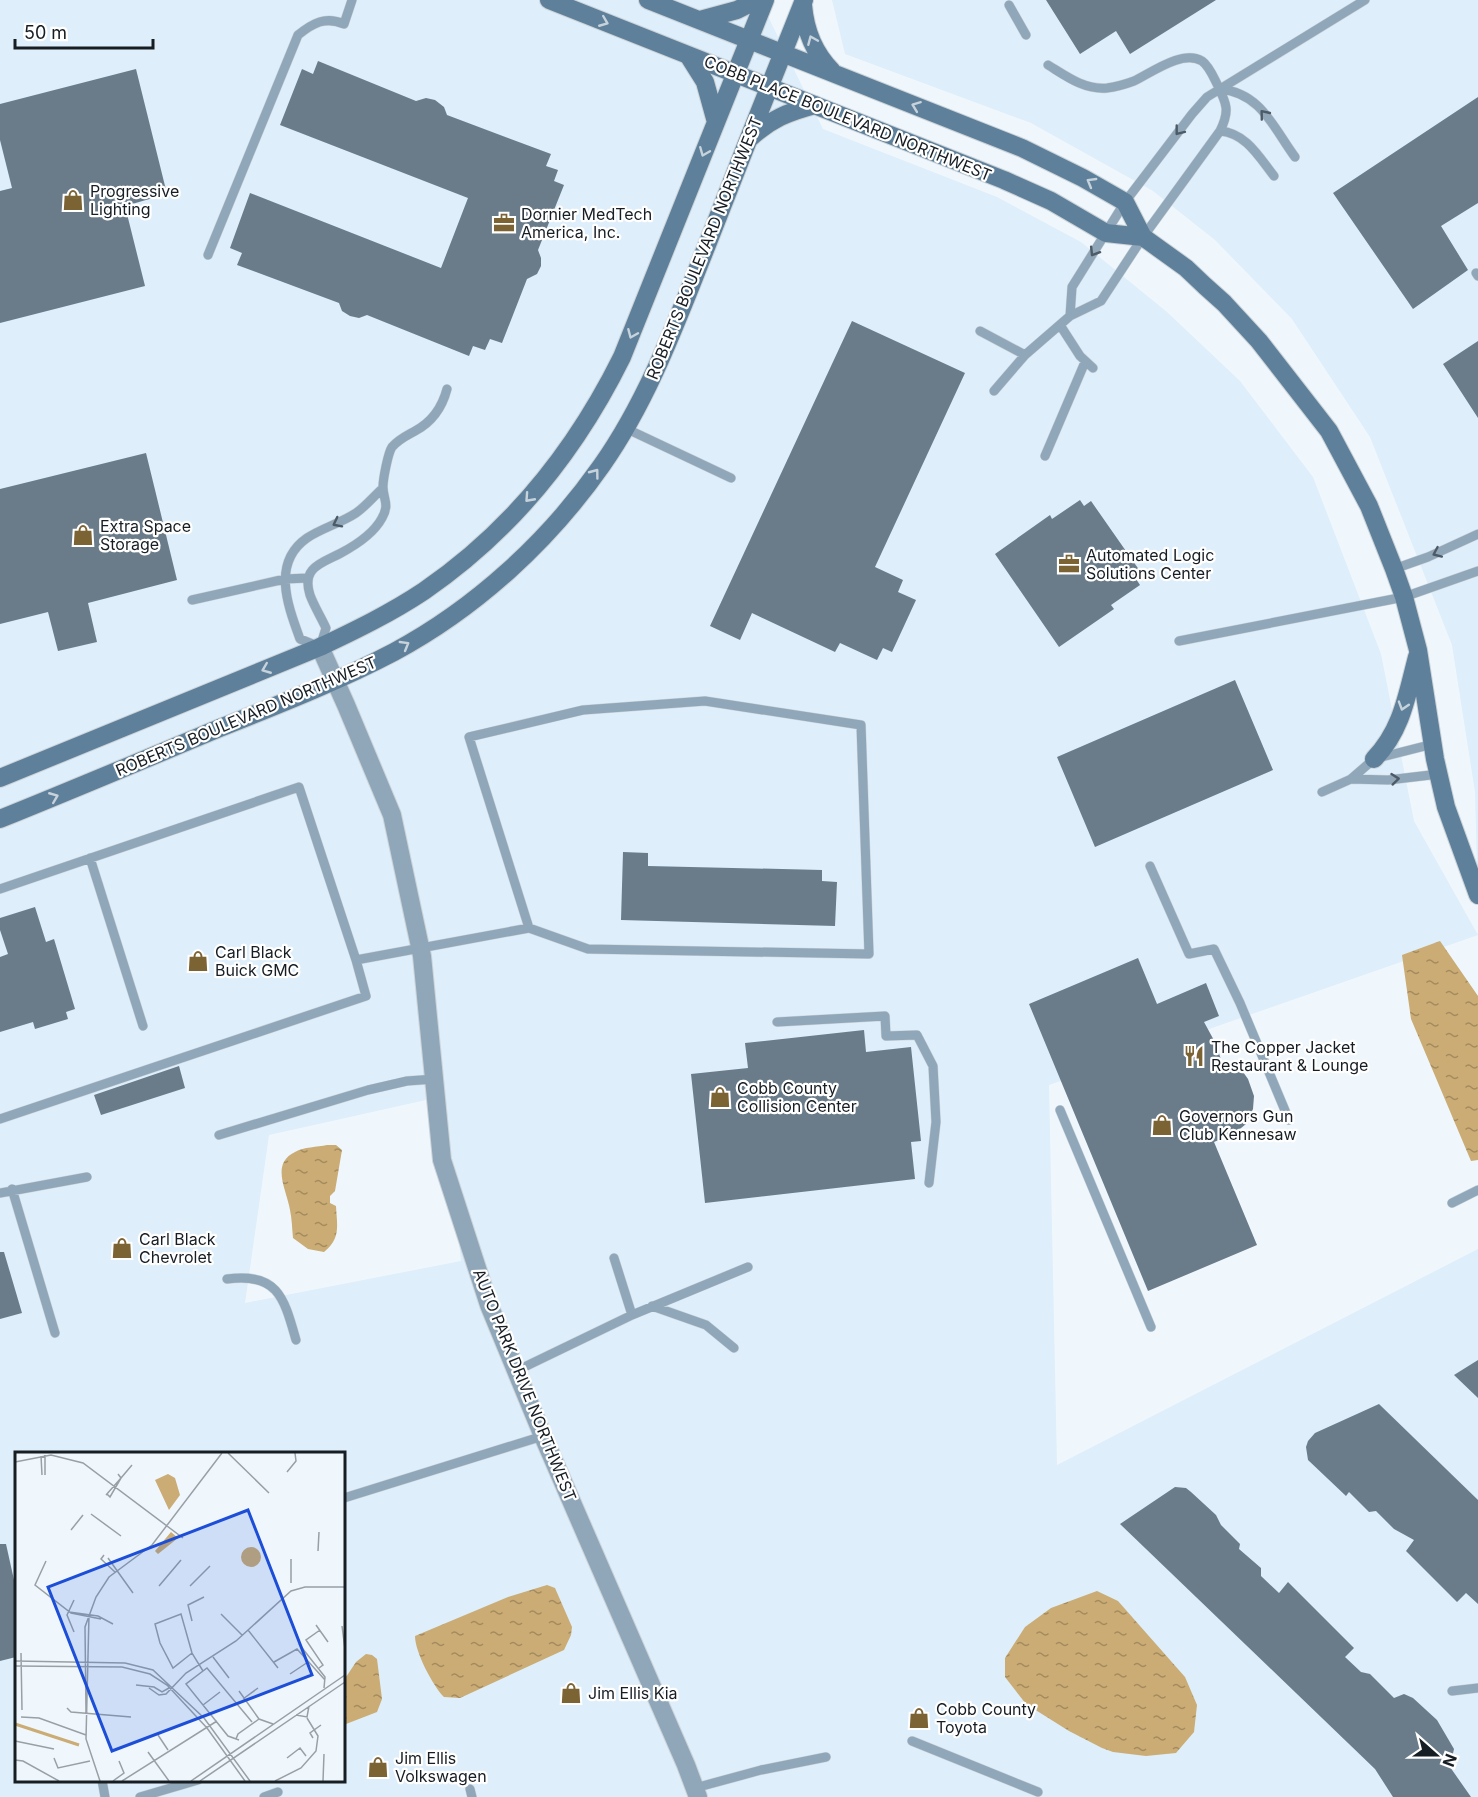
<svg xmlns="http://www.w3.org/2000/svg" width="1478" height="1797" font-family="Inter,sans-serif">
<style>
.built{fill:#deeefa;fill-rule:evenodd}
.water{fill:url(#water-ripples)}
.building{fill:#6a7c8a}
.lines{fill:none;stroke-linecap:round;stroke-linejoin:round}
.lane-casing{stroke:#ccd4da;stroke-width:10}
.street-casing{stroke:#ccd4da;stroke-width:20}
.secondary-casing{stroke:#ccd4da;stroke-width:20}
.lane{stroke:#90a7b9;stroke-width:9}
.street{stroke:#90a7b9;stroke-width:18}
.secondary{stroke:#5f809a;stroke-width:18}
.oneway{stroke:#c7d3dc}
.oneway2{stroke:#4d5b66}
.labels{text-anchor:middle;stroke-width:4.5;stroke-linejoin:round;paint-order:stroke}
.street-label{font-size:16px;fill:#161d23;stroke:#fff}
.poi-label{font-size:16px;fill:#161d23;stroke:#fff;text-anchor:start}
.inset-river{fill:none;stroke:#caac74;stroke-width:3}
.inset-road{fill:none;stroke:#98a0a6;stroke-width:1.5}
.view{fill:#1d4ed8;fill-opacity:0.15;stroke:#1d4ed8;stroke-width:3}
.inset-edge{fill:none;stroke:#161d23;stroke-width:3}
</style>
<defs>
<pattern id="water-ripples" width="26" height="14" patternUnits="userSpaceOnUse" patternTransform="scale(1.5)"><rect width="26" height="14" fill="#caac74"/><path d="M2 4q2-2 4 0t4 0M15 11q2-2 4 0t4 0" fill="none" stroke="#a38b5f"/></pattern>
</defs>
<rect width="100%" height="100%" fill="#eff7fd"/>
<path class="built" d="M0,0H760L823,129L997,197L1081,242L1167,312L1240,381L1313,477L1381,654L1414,821L1478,935L1049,1085L1057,1465L1478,1249V1797H0ZM444,1096L461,1261L245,1303L269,1135ZM16,1454H344V1780H16Z
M832,0H1478V903L1475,792L1452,645L1370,437L1292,319L1215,240L1153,191L1031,123L845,54Z"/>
<path class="water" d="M1440,941L1478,996V1160L1471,1161L1411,1019L1402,955Z
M327,1145H336L342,1150L335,1191L330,1196V1203L336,1206C337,1226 341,1238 324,1252L308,1249L293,1238C292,1229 292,1219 290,1210C287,1190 270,1164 295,1152C304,1147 317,1147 327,1145Z
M547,1585L555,1588L572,1627L571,1635L564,1650L460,1698L444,1697C433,1686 415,1652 415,1636L508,1597Z
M1097,1591L1118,1601L1185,1677L1197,1705L1194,1732L1176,1753L1146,1756L1113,1752L1102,1748L1069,1731L1026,1704L1005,1677V1658L1025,1627L1051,1608Z
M366,1654L372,1655L377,1659L382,1699L377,1712L346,1724L344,1722V1680L356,1662Z"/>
<path class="building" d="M1046,0H1216L1130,54L1116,31L1080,54Z
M318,61L416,101L426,98L435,100L444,107L447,115L551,154L546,166L558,170L554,181L564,185L538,250L541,258V266L537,274L527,279L502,343L490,339L485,350L473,346L469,356L367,315L359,318L350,316L342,311L339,303L237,265L242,253L230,248L250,193L441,268L468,198L280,125L302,69L313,74Z
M136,69L167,194L125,206L145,286L0,323V191L12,188L0,140V104Z
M1478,97V203L1441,226L1468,270L1413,309L1333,193Z
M852,321L965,373L875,567L903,580L898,592L916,600L892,652L883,648L877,660L840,643L835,652L752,613L740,640L710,626Z
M1478,341V418L1443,364Z
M146,453L177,580L88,603L97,642L58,651L48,612L0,624V489Z
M1080,500L1084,506L1091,501L1142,574L1136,579L1140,585L1111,605L1114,609L1059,647L995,554L1050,515L1052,519Z
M1235,680L1273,770L1095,847L1057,757Z
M623,852L648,853V866L822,870V881L837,882L835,926L621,920Z
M35,907L46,942L54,939L75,1009L66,1012L68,1019L35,1029L33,1022L0,1032V957L8,954L0,930V918Z
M1138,958L1157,1004L1206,983L1219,1016L1204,1022L1216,1044L1224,1069L1233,1065L1243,1072L1248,1079L1254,1096L1253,1109L1246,1124L1235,1133L1214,1142L1257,1245L1148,1291L1029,1004Z
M864,1030L866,1052L911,1047L921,1141L911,1142L915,1179L705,1203L691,1074L748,1068L745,1043Z
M179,1066L185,1088L101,1115L94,1095Z
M0,1252H4L22,1313L0,1319Z
M1478,1360V1398L1454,1375Z
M1379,1404L1478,1500V1604L1466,1593L1457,1602L1406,1551L1414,1540L1394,1529L1376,1511L1369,1512L1349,1492L1346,1496L1308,1460L1306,1447L1308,1441L1315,1433Z
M1175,1487L1186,1488L1191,1492L1216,1515L1221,1525L1240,1544L1239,1549L1261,1568V1576L1279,1593L1288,1582L1354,1648L1345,1657L1361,1672L1370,1674L1394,1698L1404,1694L1413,1698L1437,1720L1454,1749L1450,1767L1471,1797H1393L1375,1769L1120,1524Z
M0,1544H6L16,1589V1657L0,1661Z"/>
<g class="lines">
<defs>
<path id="lane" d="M1009,5L1026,35
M1220,89C1261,93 1273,127 1295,157
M1220,131C1246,133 1259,157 1274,176
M208,255L298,35C313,23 325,16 344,24L352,0
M1476,273L1478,276
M1070,316L1072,287L1125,202L1192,114L1207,97L1220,89L1365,0
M1060,325L1080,356L1093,368
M980,331L1025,355
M994,391L1025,355L1070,316L1101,301L1143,237L1220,131C1230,111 1227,104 1217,84C1213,76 1209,66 1202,61C1183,49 1151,73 1134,81C1126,84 1115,87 1107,88C1084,90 1066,76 1048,65
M625,428L731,478
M1045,456L1085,362
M383,488C374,496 366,506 356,513C341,523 322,528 307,538C271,563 288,606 300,639L320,647L326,628C321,617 314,606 310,595C301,567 322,563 341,553C356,545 374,533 382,518C390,504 383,499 383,487C383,479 388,453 392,447C399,439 406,436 415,431C432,422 442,408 447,389
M1394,569L1428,557L1478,534
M192,600L285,579L308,578
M1179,641L1404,597L1478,571
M1351,779L1388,780L1439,774
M1322,792L1351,779L1374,759L1433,744
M90,858L143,1026
M1150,866L1189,954L1214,949L1240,1003L1289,1120
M0,889L299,787L356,960L366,996L0,1119
M356,960L529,928L469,737L583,710L705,701L861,725L869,954L588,949L529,928
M777,1022L885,1016L886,1036L917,1035L933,1066L936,1122L929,1183
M1060,1110L1151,1327
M219,1135L368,1090L407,1081L435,1079
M12,1189L55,1333
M0,1193L87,1177
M1452,1203L1478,1190
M614,1258L632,1315
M227,1279C278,1272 284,1298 296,1340
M652,1306L706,1325L734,1348
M516,1371L632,1315L748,1267
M344,1498L543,1436
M1452,1691L1478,1688
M912,1741L1038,1792
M102,1780L105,1797
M695,1788L761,1770L826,1757
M470,1789L472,1797
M140,1797L198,1780
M264,1797L278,1792"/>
<path id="street" d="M320,647L346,705L392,815L422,956L442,1160L489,1305L543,1436L686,1765L698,1797"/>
<path id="secondary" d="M549,0L1004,180L1051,201L1106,233L1143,237
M648,0L1022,148L1083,178L1125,202L1143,237L1186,268L1205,286L1224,303L1259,341L1329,431L1369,506L1394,569L1404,597L1418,650L1435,759L1446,807L1478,895
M803,5C805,29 814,53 832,71
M700,20L737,10L757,0
M688,55L705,82L716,122
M750,138C771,119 788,112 815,105
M1374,759C1402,730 1407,695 1417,657
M0,778L320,647C356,630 391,613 424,591C510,532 576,450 622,357L765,0
M0,819C72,790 143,760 215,730C275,706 337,682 394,652C476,608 549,541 602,465C649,398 677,320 707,245C739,163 771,82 804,0"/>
</defs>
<use href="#lane" class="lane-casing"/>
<use href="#street" class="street-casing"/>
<use href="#secondary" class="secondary-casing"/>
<use href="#lane" class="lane"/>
<use href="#street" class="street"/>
<use href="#secondary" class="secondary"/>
</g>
<defs><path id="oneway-chevron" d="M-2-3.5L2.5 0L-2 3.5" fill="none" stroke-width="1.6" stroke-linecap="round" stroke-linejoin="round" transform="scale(1.5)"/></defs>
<g class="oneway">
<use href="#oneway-chevron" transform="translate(604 22) rotate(22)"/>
<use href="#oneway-chevron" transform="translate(812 40) rotate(-113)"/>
<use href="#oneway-chevron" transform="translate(916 106) rotate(-159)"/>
<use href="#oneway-chevron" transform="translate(704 152) rotate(112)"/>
<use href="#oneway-chevron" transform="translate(1091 182) rotate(-150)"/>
<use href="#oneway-chevron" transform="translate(632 334) rotate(113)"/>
<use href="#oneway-chevron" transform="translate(595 473) rotate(-53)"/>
<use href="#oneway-chevron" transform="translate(529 498) rotate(132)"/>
<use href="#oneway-chevron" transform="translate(405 645) rotate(-30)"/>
<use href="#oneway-chevron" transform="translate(266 669) rotate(158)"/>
<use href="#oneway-chevron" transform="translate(1403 706) rotate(107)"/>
<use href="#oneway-chevron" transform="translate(54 797) rotate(-22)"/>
</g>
<g class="oneway2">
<use href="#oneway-chevron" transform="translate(1264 114) rotate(-129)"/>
<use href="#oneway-chevron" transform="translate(1179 131) rotate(128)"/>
<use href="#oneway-chevron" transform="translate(1094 252) rotate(122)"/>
<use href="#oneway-chevron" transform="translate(337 523) rotate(153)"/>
<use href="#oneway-chevron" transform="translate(1437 553) rotate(156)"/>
<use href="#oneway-chevron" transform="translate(1395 779) rotate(-6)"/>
</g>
<defs>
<symbol id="shop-bare" viewBox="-9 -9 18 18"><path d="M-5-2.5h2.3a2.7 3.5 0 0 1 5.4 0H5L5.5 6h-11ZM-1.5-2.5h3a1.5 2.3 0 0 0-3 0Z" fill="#7b6334" stroke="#fff" stroke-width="2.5" paint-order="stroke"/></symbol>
<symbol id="office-bare" viewBox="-9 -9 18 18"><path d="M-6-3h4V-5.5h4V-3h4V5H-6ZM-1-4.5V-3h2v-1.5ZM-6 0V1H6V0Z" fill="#7b6334" stroke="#fff" stroke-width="2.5" paint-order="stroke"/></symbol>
<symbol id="restaurant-bare" viewBox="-9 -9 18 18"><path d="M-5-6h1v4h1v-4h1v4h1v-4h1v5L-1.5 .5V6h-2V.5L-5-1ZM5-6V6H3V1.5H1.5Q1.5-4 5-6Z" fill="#7b6334" stroke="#fff" stroke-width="2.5" paint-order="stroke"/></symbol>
</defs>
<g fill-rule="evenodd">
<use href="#shop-bare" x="58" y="185" width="30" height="30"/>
<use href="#office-bare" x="489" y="208" width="30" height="30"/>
<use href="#shop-bare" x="68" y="520" width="30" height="30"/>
<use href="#office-bare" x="1054" y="549" width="30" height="30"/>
<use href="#shop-bare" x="183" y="946" width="30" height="30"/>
<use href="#restaurant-bare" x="1179" y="1041" width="30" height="30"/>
<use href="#shop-bare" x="705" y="1082" width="30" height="30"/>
<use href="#shop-bare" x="1147" y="1110" width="30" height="30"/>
<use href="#shop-bare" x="107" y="1233" width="30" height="30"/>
<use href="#shop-bare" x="556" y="1678" width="30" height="30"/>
<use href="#shop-bare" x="904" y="1703" width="30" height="30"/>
<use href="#shop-bare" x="363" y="1752" width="30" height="30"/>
</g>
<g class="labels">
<g class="street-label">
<text transform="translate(848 118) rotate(22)" y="6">COBB PLACE BOULEVARD NORTHWEST</text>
<text transform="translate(704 248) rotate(-68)" y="6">ROBERTS BOULEVARD NORTHWEST</text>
<text transform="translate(246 716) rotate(-23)" y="6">ROBERTS BOULEVARD NORTHWEST</text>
<text transform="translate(525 1385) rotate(68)" y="6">AUTO PARK DRIVE NORTHWEST</text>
</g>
<g class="poi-label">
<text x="90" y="197">Progressive<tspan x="90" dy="18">Lighting</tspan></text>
<text x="521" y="220">Dornier MedTech<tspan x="521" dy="18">America, Inc.</tspan></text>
<text x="100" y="532">Extra Space<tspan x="100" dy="18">Storage</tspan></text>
<text x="1086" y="561">Automated Logic<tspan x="1086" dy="18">Solutions Center</tspan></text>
<text x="215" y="958">Carl Black<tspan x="215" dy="18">Buick GMC</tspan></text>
<text x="1211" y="1053">The Copper Jacket<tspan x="1211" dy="18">Restaurant &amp; Lounge</tspan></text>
<text x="737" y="1094">Cobb County<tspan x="737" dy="18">Collision Center</tspan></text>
<text x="1179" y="1122">Governors Gun<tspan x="1179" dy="18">Club Kennesaw</tspan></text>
<text x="139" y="1245">Carl Black<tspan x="139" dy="18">Chevrolet</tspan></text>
<text x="588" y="1699">Jim Ellis Kia</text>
<text x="936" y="1715">Cobb County<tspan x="936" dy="18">Toyota</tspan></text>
<text x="395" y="1764">Jim Ellis<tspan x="395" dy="18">Volkswagen</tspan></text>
</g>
</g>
<g transform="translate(15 1452)">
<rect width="330" height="330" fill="#eff7fd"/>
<path d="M153,22L160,26L165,43L154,58L140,28ZM156,80L163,86L143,102L140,99ZM226 105a10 10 0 1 1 20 0a10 10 0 1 1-20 0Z" fill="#caac74"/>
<path class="inset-river" d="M0,272L64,293"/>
<path class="inset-road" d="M213,1L254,41M30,3V23M26,4L27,23M0,10L36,3L68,11L168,86M272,20L281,9L280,1M103,22L106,26L117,13M92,42L95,45L106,26M91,43L106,26M76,62L106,84M56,78L68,63M303,99L304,80M89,103L86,107L100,120M93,106L118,141M31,109L20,133L56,161L86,167M276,131V107M144,134L166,108M175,134L195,114M59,148L52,163L59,180M54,160L83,164L98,172M206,162L227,183M74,163L71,287L85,329M177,169L173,153L189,145M301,173L313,190M327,174L330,197M233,178L263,216M284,192L310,225L309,236M6,201L7,258M177,201L166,162L140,172L145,191L158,216L177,201L188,219M198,205L214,226M0,209L110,211L138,218L189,266L235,329M259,210L282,197L310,228M0,214L107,215L135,222L152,233L192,276L230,329M304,216L308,213L291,188L305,178M275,222L293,210M121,233L139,235L147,240L154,236M134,236L144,243L151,242L171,221L221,189L276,139L290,135H330M224,239L244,267L258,272M228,247L243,236M188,253L205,240M52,256L56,260L116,265M71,261L70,175L81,145L94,125L137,93L207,1M281,263L292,265L294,254M6,265L24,266L71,283M143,283L153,298M298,286L295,281L306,273M221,287L223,282L244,267M224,288L213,284L171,232L192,216L237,270M0,289L39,297M133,300L154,329M39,306L43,316L75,309M272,306L285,296L291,304M0,308L8,309L44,329M98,329L109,321L104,309M107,329L202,269M176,329L330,223M185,329L330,230M260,329L286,316L301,299L303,284L292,266M308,329L309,302"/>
<path class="view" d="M233,58L297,223L97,299L33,135Z"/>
<rect width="330" height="330" class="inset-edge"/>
</g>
<g transform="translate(1436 1755) rotate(111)" stroke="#ffffff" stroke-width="4.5" paint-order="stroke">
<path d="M0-4.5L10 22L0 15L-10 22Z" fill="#161d23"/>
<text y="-9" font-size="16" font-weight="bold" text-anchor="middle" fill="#161d23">N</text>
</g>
<path d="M15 39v9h138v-9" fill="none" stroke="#161d23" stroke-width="3"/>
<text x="24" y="39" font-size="18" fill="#161d23" stroke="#ffffff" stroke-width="4.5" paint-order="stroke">50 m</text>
</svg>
